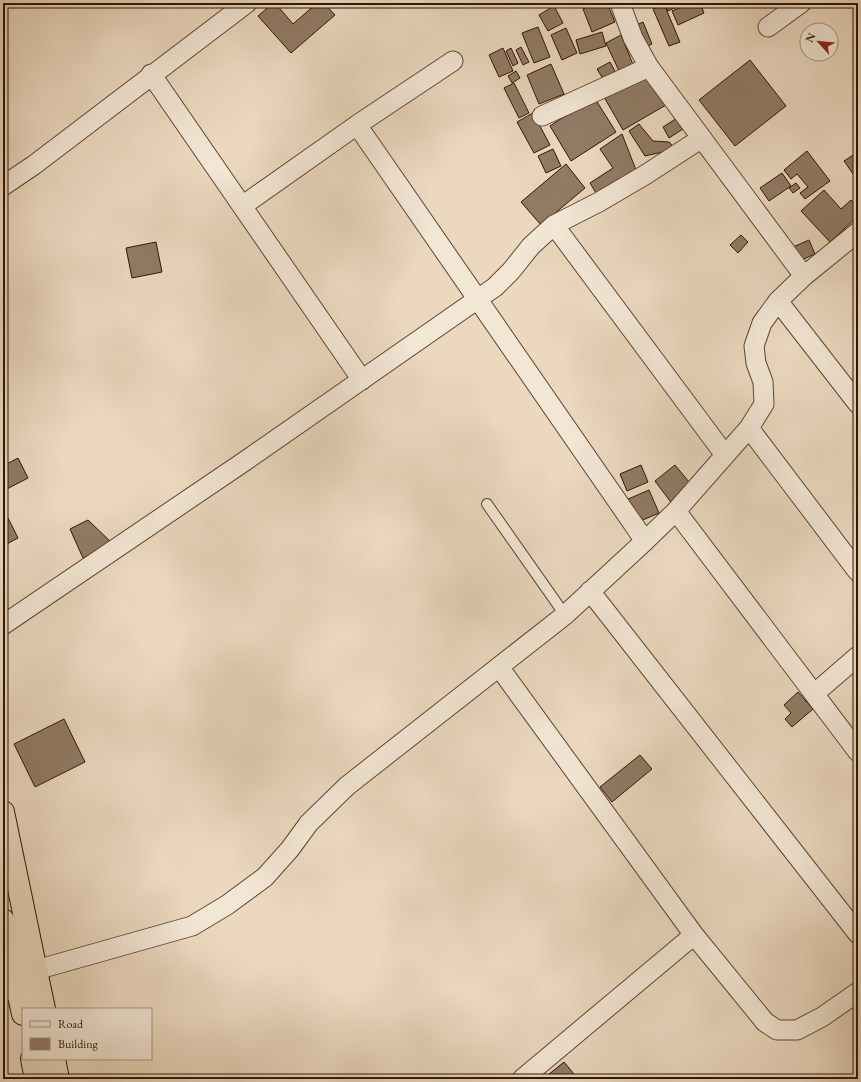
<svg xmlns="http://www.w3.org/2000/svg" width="861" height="1082" font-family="'EB Garamond',serif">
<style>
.building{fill:#907b65;stroke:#2e1604}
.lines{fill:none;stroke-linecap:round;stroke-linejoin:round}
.lane-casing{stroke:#5d4633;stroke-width:12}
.street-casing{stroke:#5d4633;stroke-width:21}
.highway-casing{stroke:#2e1604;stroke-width:24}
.lane{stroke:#f2e6d5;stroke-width:10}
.street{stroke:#f2e6d5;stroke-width:19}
.highway{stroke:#ebd8bf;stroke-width:22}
</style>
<rect width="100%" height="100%" fill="#ebd8bf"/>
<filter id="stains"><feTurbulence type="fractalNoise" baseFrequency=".005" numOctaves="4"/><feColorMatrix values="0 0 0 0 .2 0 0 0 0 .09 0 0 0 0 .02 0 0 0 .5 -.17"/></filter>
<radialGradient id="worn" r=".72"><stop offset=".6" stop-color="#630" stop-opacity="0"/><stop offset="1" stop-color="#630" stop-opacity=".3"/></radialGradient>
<path class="building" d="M273,3H275L293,24L317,3H324L335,15L291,53L258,16Z
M597,3H607L615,22L592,32L583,9Z
M664,3H678L679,6L668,11Z
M692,3H700L704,13L678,25L672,11Z
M664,4L680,42L669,46L653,9Z
M554,6L563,23L548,31L539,15Z
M643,22L652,44L641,49L633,27Z
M538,27L550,57L534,63L522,33Z
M566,28L577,53L562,60L551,35Z
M602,32L606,46L580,54L576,40Z
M621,35L634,67L620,73L606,43Z
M521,47L529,62L523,65L516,50Z
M503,48L513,71L499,77L489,55Z
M511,48L518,63L513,66L506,51Z
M750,60L786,106L735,146L699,100Z
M610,62L617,75L605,82L597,69Z
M551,64L564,94L539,104L527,75Z
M516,71L520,78L512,83L508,76Z
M647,73L666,105L623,130L604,97Z
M514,83L529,113L519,118L504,88Z
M594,97L616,132L571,161L550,126Z
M533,113L550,145L534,153L517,122Z
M677,118L683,129L669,138L663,127Z
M639,124L653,141L669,142L676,149L645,156L629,131Z
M622,134L636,170L596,193L590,183L613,168L600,149Z
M553,149L561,166L546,173L538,156Z
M807,151L830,181L805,199L800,193L808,187L797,174L791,179L784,170Z
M858,152V181L844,161Z
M566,164L585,188L541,225L521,202Z
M782,173L791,186L769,201L760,188Z
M796,183L800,188L793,193L789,188Z
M824,190L841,209L851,200L858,208V216L830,242L801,211Z
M741,235L748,242L738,253L730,245Z
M809,240L815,254L799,261L793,247Z
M156,242L162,272L132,278L126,248Z
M18,458L28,478L3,491V466Z
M641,465L648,482L627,491L620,474Z
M675,465L694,488L673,505L655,481Z
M649,490L659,513L636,523L626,500Z
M8,518L18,538L3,546V521Z
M88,520L113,544L83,558L70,529Z
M798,692L813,709L792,727L785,719L791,713L784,705Z
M64,719L85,762L35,787L14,744Z
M640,755L652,769L612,802L600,787Z
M564,1062L578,1079H543Z"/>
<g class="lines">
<defs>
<path id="lane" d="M487,504L565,615
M3,997L18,990"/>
<path id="street" d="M620,3L633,38L649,67L804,276
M768,27L801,3
M151,74L362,380
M542,116L649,67
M357,125L645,541
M3,186L34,165L247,3
M242,206L357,125L453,61
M554,225L725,455
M778,301L858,404
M749,428L858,572
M676,511L858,752
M590,591L858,934
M3,625L245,461L495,287L511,271L531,246L554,225L599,202L645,175L702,138
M499,667L694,935L765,1022L777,1030H797L822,1017L858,992
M814,694L858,656
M36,970L192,926L227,905L265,877L290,849L309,823L347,786L565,615L645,541L676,511L749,428L764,404L763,382L756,363L754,346L762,323L778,301L804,276L858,232
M522,1079L694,935"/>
<path id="highway" d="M3,812L44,1009
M3,920L23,1014
M32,1059L36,1079
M54,1059L58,1079"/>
</defs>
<use href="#lane" class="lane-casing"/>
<use href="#street" class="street-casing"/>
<use href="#highway" class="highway-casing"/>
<use href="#lane" class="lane"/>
<use href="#street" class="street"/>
<use href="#highway" class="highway"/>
</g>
<rect width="861" height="1082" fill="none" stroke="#ebd8bf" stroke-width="16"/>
<rect x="4" y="4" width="853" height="1074" fill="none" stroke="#2e1604" stroke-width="2"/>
<rect x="8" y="8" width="845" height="1066" fill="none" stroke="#2e1604"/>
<rect x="22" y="1008" width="130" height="52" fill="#f2e6d5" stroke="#a49381"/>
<rect x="30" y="1021" width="20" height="6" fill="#f2e6d5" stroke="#a49381"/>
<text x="58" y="1028" font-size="12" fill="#2e1604">Road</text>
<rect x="30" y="1038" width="20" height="12" fill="#907b65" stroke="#a49381"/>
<text x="58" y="1048" font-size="12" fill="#2e1604">Building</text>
<g transform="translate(819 42) rotate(297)"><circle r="19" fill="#f2e6d5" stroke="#a49381"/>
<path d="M0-3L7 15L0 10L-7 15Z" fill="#8f2418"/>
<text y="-6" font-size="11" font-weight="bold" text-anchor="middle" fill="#2e1604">N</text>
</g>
<rect width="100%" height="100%" filter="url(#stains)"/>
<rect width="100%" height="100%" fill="url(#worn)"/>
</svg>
